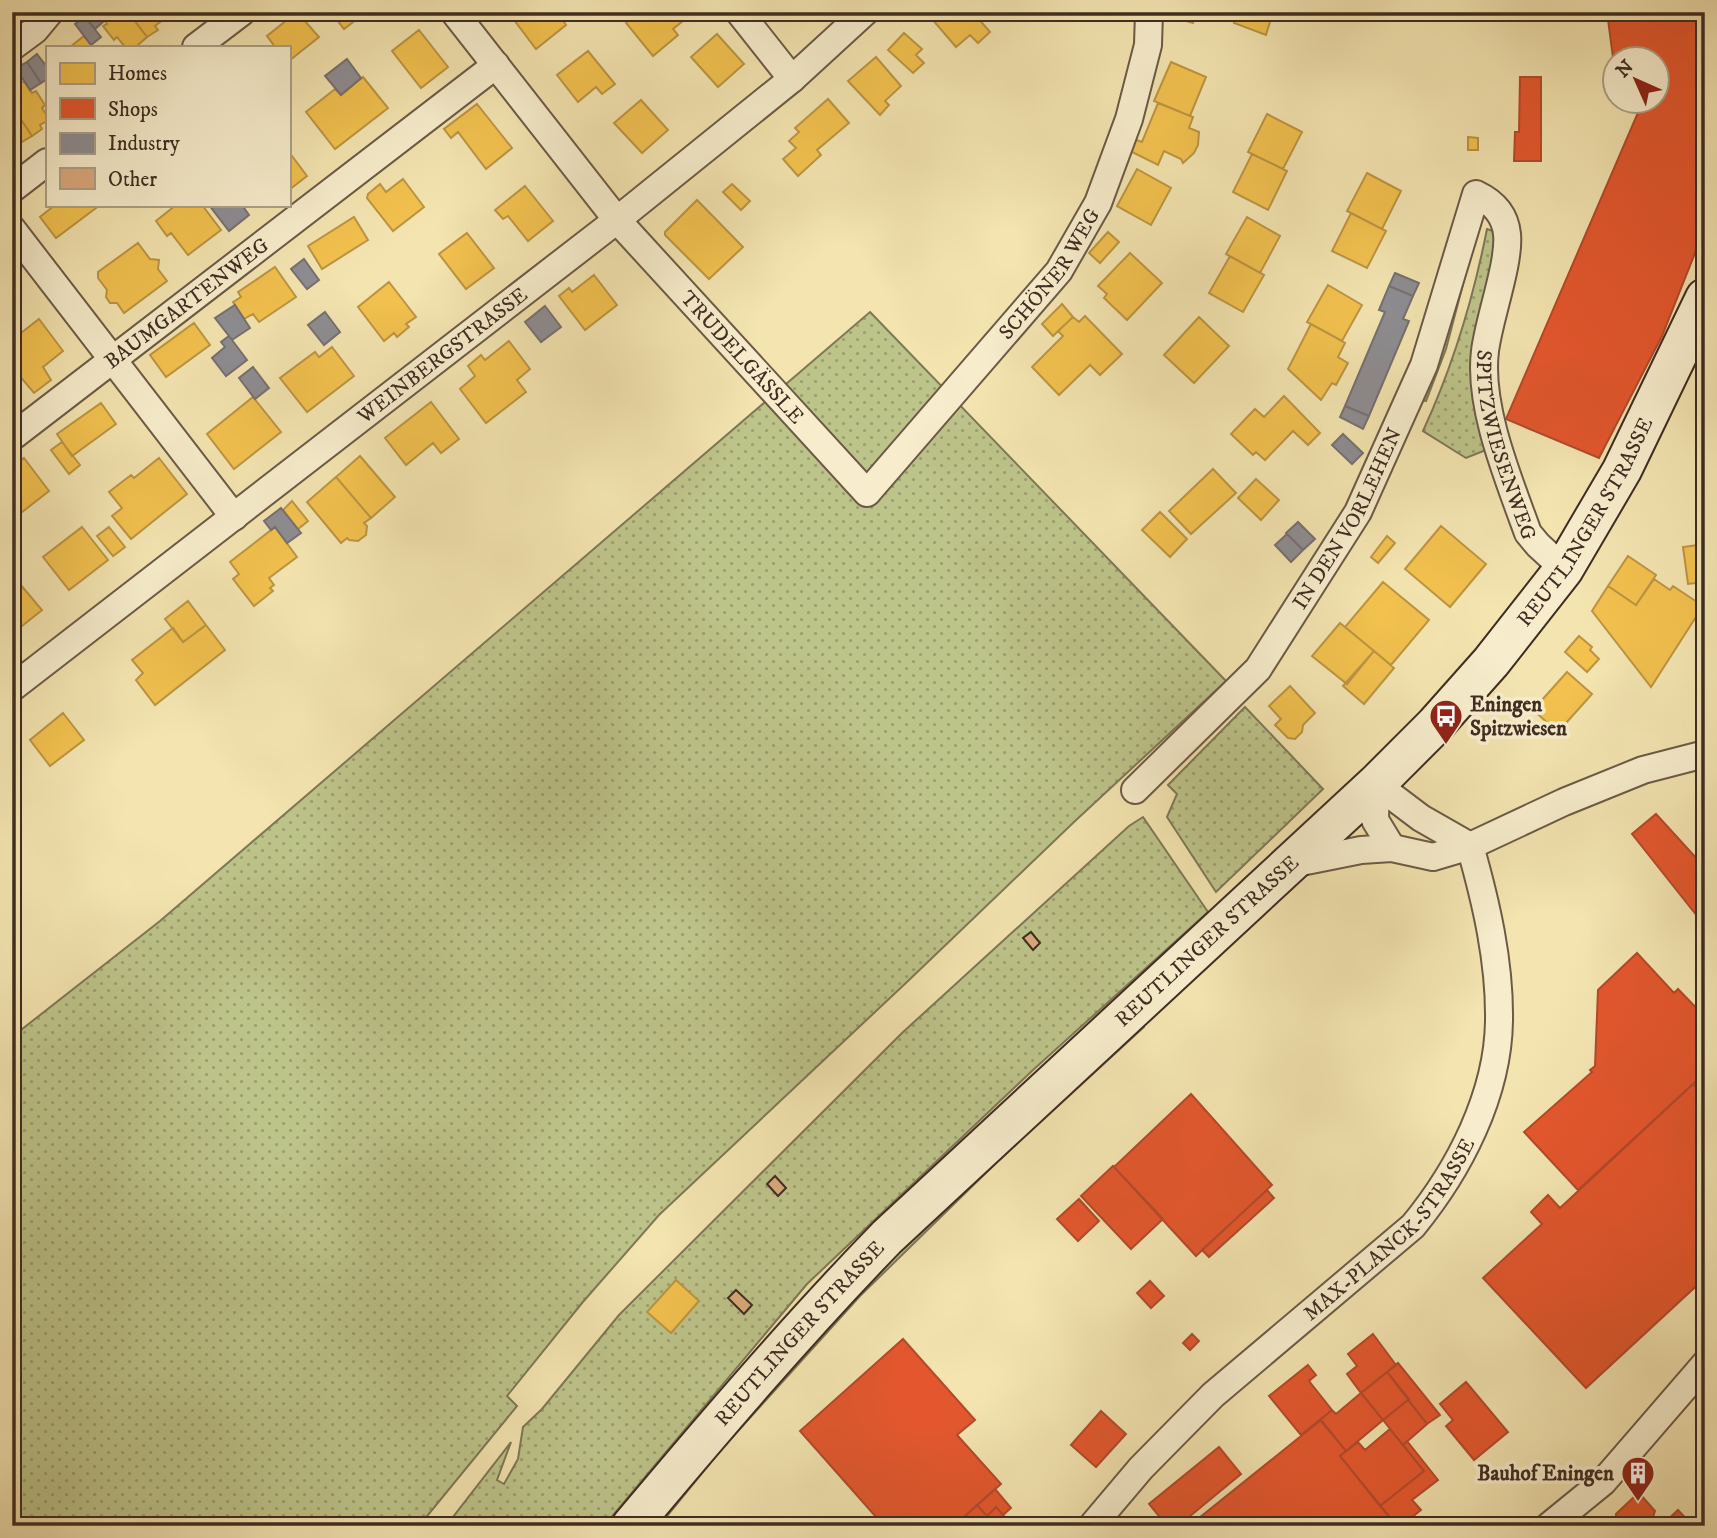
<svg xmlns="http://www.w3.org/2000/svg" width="1717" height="1538" font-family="'IM FELL DW Pica',serif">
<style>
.green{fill:url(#green-dots);stroke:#7e7856;stroke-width:2}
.homes{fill:#f2c14e;stroke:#bc9441;stroke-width:2}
.shops{fill:#e4572e;stroke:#b24a2b;stroke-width:2}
.industry{fill:#8d8d92;stroke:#767071;stroke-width:2}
.building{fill:#dbaa7d;stroke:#3f2c23;stroke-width:2}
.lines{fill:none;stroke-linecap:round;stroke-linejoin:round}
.minor-casing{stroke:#6c5a46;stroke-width:30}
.secondary-casing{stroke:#3f2c23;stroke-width:42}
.minor{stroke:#f7edcc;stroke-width:26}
.secondary{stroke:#f7edcc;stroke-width:38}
.labels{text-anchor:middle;stroke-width:7;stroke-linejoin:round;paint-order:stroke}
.street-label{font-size:21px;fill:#3f2c23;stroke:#f7edcc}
.poi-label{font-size:21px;font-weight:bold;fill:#3f2c23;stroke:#f7edcc;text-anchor:start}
</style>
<defs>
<pattern id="green-dots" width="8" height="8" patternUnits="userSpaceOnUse" patternTransform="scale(1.75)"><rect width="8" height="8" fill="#bdc48a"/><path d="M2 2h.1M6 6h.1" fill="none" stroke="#9b9f70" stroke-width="1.8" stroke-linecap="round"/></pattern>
</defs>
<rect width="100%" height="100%" fill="#f3e4b0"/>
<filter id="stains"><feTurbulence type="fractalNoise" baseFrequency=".00286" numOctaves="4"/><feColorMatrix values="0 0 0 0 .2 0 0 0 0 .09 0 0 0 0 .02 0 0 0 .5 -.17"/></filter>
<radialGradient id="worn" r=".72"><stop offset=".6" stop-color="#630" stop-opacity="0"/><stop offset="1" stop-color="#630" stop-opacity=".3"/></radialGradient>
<path class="green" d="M1487,229L1496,232L1491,448L1466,458L1423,431C1453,366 1473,300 1487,229Z
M1471,254L1446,349L1426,401L1421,400Z
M870,312L1226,681L1074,822L908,981L659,1215L582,1303L507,1396L517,1406L419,1526H398L394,1523L392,1526H12V1037L160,921Z
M1245,707L1323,789L1216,892L1167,817L1177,794L1168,785Z
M1143,817L1208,912L1033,1070L807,1284L604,1526H446L511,1442L497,1480L504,1484L518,1459L523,1427L542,1409L619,1315L902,1033L1129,826Z
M1143,1021L1144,1027L997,1162L860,1296L720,1451L659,1526H652L851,1296Z"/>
<path class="homes" d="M98,12H128L147,37L138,45L139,47H125L117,37L114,40L103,26L107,24Z
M128,12H159L164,19L155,26L158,30L147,37Z
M297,12L319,37L289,61V47H275L267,36Z
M331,12H366L344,29Z
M523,12H557L566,25L536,49L514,20Z
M639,12H694L673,29L678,35L653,56L626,23Z
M926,12H982L977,17L990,32L978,43L970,35L956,47Z
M1167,12H1196L1193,23L1166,15Z
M1238,12H1273L1266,35L1234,23Z
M419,30L448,67L421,88L392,51Z
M904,33L922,49L916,55L924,63L913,73L888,50Z
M717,34L744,64L718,87L691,57Z
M84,36L93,47H70Z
M588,51L615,84L602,94L596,87L578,102L557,75Z
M876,57L901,86L885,101L889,105L880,115L848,81Z
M1171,62L1206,77L1190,116L1154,101Z
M363,77L388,108L335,149L306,112L335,89L341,95Z
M24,81L32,93L36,91L45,105L42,108L47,116V121L40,125L42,129L32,136L12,106V88Z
M828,99L849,123L817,150L821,155L798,176L783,159L796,148L789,141L799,132L795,128Z
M641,100L668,130L642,153L614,123Z
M1158,103L1193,117L1189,128L1199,132L1198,145L1194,153L1183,163L1181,159L1164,151L1158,165L1130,151L1134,139L1142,142Z
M477,104L512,148L486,169L458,132L451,138L444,129Z
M12,106L32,136L20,143L18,139L12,143Z
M1267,114L1302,132L1283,169L1248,152Z
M1468,137L1478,138V150H1468Z
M289,152L307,176L289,190Z
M1252,154L1287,171L1268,210L1233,192Z
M1137,169L1171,188L1151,225L1117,206Z
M1367,173L1401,191L1382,229L1347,211Z
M403,179L424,207L393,231L367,198L368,194L380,184L386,192Z
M732,184L750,201L741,210L723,192Z
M525,186L553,221L528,241L508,216L503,219L495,210Z
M697,200L743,247L709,279L665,235V232Z
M55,205H100L56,238L40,217Z
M176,205H202L221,230L188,255L171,233L167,236L156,221Z
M1351,213L1386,231L1367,268L1332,251Z
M354,217L368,240L322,269L308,246Z
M1247,217L1280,236L1260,273L1226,254Z
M1108,232L1119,242L1100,263L1089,253Z
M467,233L494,268L466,289L439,254Z
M138,243L150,259L159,260L158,269L167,281L124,313L117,303H110L106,297L107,290L98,278V272Z
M1130,253L1162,283L1127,320L1104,298L1107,294L1098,286Z
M1230,256L1264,275L1243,312L1209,293Z
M275,267L296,297L259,322L253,314L244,319L233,302L241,297L238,292Z
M594,275L617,305L585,330L559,296L569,288L572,292Z
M389,282L416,317L406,324L409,327L397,337L394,333L384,341L358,307Z
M1328,285L1362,305L1342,341L1307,322Z
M1062,304L1073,317L1053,336L1042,324Z
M1085,316L1122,354L1100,375L1090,365L1059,395L1032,367L1063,336L1058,331L1073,317L1079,322Z
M1199,317L1229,346L1194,383L1164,355Z
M39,319L63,351L43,367L51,380L34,393L12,367V340Z
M194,323L210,345L166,377L150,355Z
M1311,324L1345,343L1338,357L1348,363L1336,385L1332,383L1321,400L1288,369Z
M509,341L530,369L517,380L526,392L486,423L460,389L475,376L468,366L481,355L485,360Z
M332,347L354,376L307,412L280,378L315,352L319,357Z
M1284,396L1320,433L1308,445L1293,431L1265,460L1256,452L1253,455L1231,434L1255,409L1264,417Z
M253,397L281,432L234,469L207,434Z
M431,402L459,439L441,453L433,443L406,465L385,438Z
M101,403L116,424L72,456L57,434Z
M62,442L80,465L69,474L51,450Z
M360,456L395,497L371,518L336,477Z
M24,458L49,491L12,520V467Z
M159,458L187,494L131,539L112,516L122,508L109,492L131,475L134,478Z
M1213,469L1236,493L1191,534L1169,511Z
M336,477L371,518L364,523L367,526L366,535L358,541L349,540L347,538L341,543L307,502Z
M1256,479L1279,500L1261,520L1238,498Z
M292,501L308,521L298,529L283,510Z
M1160,512L1187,539L1170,557L1142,530Z
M1441,526L1486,564L1450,607L1405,569Z
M82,527L108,560L69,590L43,557Z
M109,527L125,547L113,556L97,536Z
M275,527L297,557L269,578L274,585L270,588L273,591L254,606L233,579L239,574L230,562Z
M1387,536L1395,543L1378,563L1371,557Z
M1705,544V582L1688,584L1683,547Z
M1628,556L1656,575L1636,605L1608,586Z
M14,577L42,610L12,634V579Z
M1654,579L1670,590L1673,586L1703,606L1651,687L1592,611L1608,586L1636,605Z
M1383,582L1429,620L1391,665L1345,627Z
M188,601L206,625L183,642L165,619Z
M1340,623L1374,651L1347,684L1312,656Z
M206,625L225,650L155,705L136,680L143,673L132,660L173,628L183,642Z
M1579,636L1592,647L1590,650L1599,659L1587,672L1565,652Z
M1374,651L1394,668L1364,704L1343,686Z
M1567,672L1592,694L1558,732L1533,710Z
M1290,686L1315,713L1303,725L1302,732L1295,739L1288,738L1275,725L1281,719L1269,706Z
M63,713L84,740L50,766L30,740Z
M676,1280L699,1301L671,1333L647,1312Z"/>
<path class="shops" d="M1607,12H1705V228L1662,336L1599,458L1506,419L1640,108L1619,104L1618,102H1658V60H1616V80Z
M1520,77H1541V161H1514L1515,132H1519Z
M1656,814L1698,860L1705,855V926L1632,834Z
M1637,953L1674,993L1678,989L1705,1017V1073L1578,1190L1524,1132L1592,1072L1590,1070L1595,1066L1598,990Z
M1693,1084L1705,1096V1278L1586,1388L1483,1278L1542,1224L1531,1212L1548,1195L1560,1208Z
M1191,1094L1272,1185L1196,1256L1114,1167Z
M1113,1166L1163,1219L1131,1249L1081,1196Z
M1267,1190L1274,1198L1209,1257L1202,1250Z
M1079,1199L1099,1221L1078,1241L1057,1219Z
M1150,1281L1164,1296L1151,1308L1137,1293Z
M1192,1334L1199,1341L1190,1350L1183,1343Z
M1373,1334L1396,1365L1361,1393L1347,1374L1357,1366L1348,1354Z
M903,1339L975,1420L957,1435L1001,1484L954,1526H884L800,1431Z
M1398,1363L1440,1415L1427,1424L1387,1372Z
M1308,1365L1316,1375L1309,1381L1332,1410L1301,1435L1269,1396Z
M1387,1372L1409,1399L1383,1420L1361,1393Z
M1466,1382L1508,1432L1474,1460L1446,1426L1453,1420L1440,1404Z
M1361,1393L1383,1420L1346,1451L1320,1420L1332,1410L1336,1414Z
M1408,1400L1427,1424L1403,1445L1383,1420Z
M1101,1411L1126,1434L1096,1467L1071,1445Z
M1321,1420L1346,1451L1340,1456L1397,1526H1189Z
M1390,1429L1424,1471L1380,1506L1340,1456L1358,1442L1365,1450Z
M1407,1441L1438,1480L1412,1500L1421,1510L1401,1526H1397L1380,1506L1424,1471L1403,1445Z
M1219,1447L1241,1474L1178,1526H1167L1149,1504Z
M995,1489L1011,1508L1003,1515L996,1507L987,1516L977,1505Z
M1636,1495H1641L1655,1511L1653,1517L1661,1526H1623L1616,1518V1514Z
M977,1505L987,1516L996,1507L1013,1526H954Z
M1678,1510L1693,1526H1661Z"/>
<path class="industry" d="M82,12H98L104,21L95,29Z
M85,17L101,37L91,45L75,24Z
M37,54L47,67V79L41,83L27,62Z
M347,59L361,78L341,95L325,76Z
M27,62L41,83L30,90L16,68Z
M209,205H242L249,215L229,231Z
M304,259L319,280L307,289L291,269Z
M1395,273L1419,283L1413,296L1389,286Z
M1389,286L1413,296L1403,319L1409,321L1369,416L1345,406L1385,312L1379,310Z
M235,305L250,328L232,340L215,318Z
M545,306L561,327L541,342L525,322Z
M325,312L340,332L324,345L308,325Z
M229,336L247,360L226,376L212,358L225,347L221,342Z
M253,367L269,388L255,399L239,378Z
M1345,406L1369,416L1363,429L1340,417Z
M1343,434L1363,453L1352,464L1332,445Z
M281,508L301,533L287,543L275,527L271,530L264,521Z
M1298,522L1315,539L1303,550L1286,533Z
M1287,534L1303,550L1291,562L1275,545Z"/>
<path class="building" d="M1031,932L1040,943L1033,950L1023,938Z
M775,1176L786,1188L778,1196L767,1184Z
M736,1290L752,1305L744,1314L728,1298Z"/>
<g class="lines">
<defs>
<g id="minor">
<path id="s1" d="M454,12L617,220L867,493L1059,271L1098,203L1129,119L1148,45L1149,12"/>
<path d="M739,12L792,79"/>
<path d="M12,47L35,30L50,12"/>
<path d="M196,47L242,12"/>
<path d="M12,189L47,162"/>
<path d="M12,229L234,517"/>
<path id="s2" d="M12,437L496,65"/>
<path id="s3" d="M12,688L617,220L792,79L865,12"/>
<path d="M1376,784L1421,818L1470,846"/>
<path d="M1376,784L1375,820L1392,848"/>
<path id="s4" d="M1135,790L1258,669L1358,512L1424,365L1476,194C1493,202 1505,214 1507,234C1510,263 1489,318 1485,351C1478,407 1509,480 1528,533L1538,545L1564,569"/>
<path d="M1291,864L1361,850L1392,848L1433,857L1470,846L1564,802L1643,770L1705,754"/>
<path id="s5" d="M1092,1526L1141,1468L1213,1395L1413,1226C1459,1170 1498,1095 1499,1021C1500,962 1486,902 1470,846"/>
<path d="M1549,1526L1603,1482L1705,1364"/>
</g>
<g id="secondary">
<path id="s6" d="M631,1526C714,1427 797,1330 887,1237L1376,784L1435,725L1491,662L1564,569L1622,470L1705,298"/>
</g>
</defs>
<use href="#minor" class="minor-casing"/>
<use href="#secondary" class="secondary-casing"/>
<use href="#minor" class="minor"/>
<use href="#secondary" class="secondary"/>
</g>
<defs>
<symbol id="bus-pin" viewBox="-11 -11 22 30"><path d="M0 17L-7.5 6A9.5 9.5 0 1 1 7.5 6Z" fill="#8f2418" stroke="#f7edcc"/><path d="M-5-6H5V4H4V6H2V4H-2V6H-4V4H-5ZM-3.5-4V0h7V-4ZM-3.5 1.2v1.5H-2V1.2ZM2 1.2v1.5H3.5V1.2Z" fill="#fff"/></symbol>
<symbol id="building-pin" viewBox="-11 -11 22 30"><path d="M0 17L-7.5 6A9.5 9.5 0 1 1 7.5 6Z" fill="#8f2418" stroke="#f7edcc"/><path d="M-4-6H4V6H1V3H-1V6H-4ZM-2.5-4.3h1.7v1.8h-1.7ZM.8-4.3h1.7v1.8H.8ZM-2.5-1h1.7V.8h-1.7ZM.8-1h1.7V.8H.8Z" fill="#fff"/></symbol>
</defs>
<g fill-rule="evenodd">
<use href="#bus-pin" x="1427" y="697" width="38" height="52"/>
<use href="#building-pin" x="1619" y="1454" width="38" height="52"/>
</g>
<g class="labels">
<g class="street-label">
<text dy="7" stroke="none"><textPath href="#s1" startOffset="920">SCHÖNER WEG</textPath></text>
<text dy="7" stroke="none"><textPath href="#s2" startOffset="220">BAUMGARTENWEG</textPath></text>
<text dy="7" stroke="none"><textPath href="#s3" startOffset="544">WEINBERGSTRASSE</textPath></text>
<text dy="7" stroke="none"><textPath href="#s1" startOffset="450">TRUDELGÄSSLE</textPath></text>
<text dy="7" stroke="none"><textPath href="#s4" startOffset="968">SPITZWIESENWEG</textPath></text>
<text dy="7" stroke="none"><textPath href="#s4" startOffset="348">IN DEN VORLEHEN</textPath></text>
<text dy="7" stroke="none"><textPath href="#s6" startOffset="1390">REUTLINGER STRASSE</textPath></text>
<text dy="7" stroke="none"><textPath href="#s6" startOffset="822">REUTLINGER STRASSE</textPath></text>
<text dy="7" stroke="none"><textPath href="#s5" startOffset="422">MAX-PLANCK-STRASSE</textPath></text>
<text dy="7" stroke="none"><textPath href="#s6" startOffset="256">REUTLINGER STRASSE</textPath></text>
</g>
<g class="poi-label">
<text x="1470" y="711">Eningen<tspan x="1470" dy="24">Spitzwiesen</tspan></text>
<text x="1614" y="1480" text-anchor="end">Bauhof Eningen</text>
</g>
</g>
<rect width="1717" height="1538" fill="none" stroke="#f3e4b0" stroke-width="42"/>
<rect x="14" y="14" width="1689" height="1510" fill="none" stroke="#3f2c23" stroke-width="3.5"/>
<rect x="21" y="21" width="1675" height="1496" fill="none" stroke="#3f2c23" stroke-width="2"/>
<rect x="46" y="46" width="245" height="161" fill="#f7edcc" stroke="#ada088" stroke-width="2"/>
<rect x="60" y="63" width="35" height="21" fill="#f2c14e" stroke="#ada088" stroke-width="2"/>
<text x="108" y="80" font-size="21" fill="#3f2c23">Homes</text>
<rect x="60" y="98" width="35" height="21" fill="#e4572e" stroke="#ada088" stroke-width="2"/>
<text x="108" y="116" font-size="21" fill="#3f2c23">Shops</text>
<rect x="60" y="133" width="35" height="21" fill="#8d8d92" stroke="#ada088" stroke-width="2"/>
<text x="108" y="150" font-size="21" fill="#3f2c23">Industry</text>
<rect x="60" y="168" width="35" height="21" fill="#dbaa7d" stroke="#ada088" stroke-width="2"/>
<text x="108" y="186" font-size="21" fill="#3f2c23">Other</text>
<g transform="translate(1636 80) rotate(315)"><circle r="33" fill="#f7edcc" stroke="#ada088" stroke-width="2"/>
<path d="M0-5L12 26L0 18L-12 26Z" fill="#8f2418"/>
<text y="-10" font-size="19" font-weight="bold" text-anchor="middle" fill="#3f2c23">N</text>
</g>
<rect width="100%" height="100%" filter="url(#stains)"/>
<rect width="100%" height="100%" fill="url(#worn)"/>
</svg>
